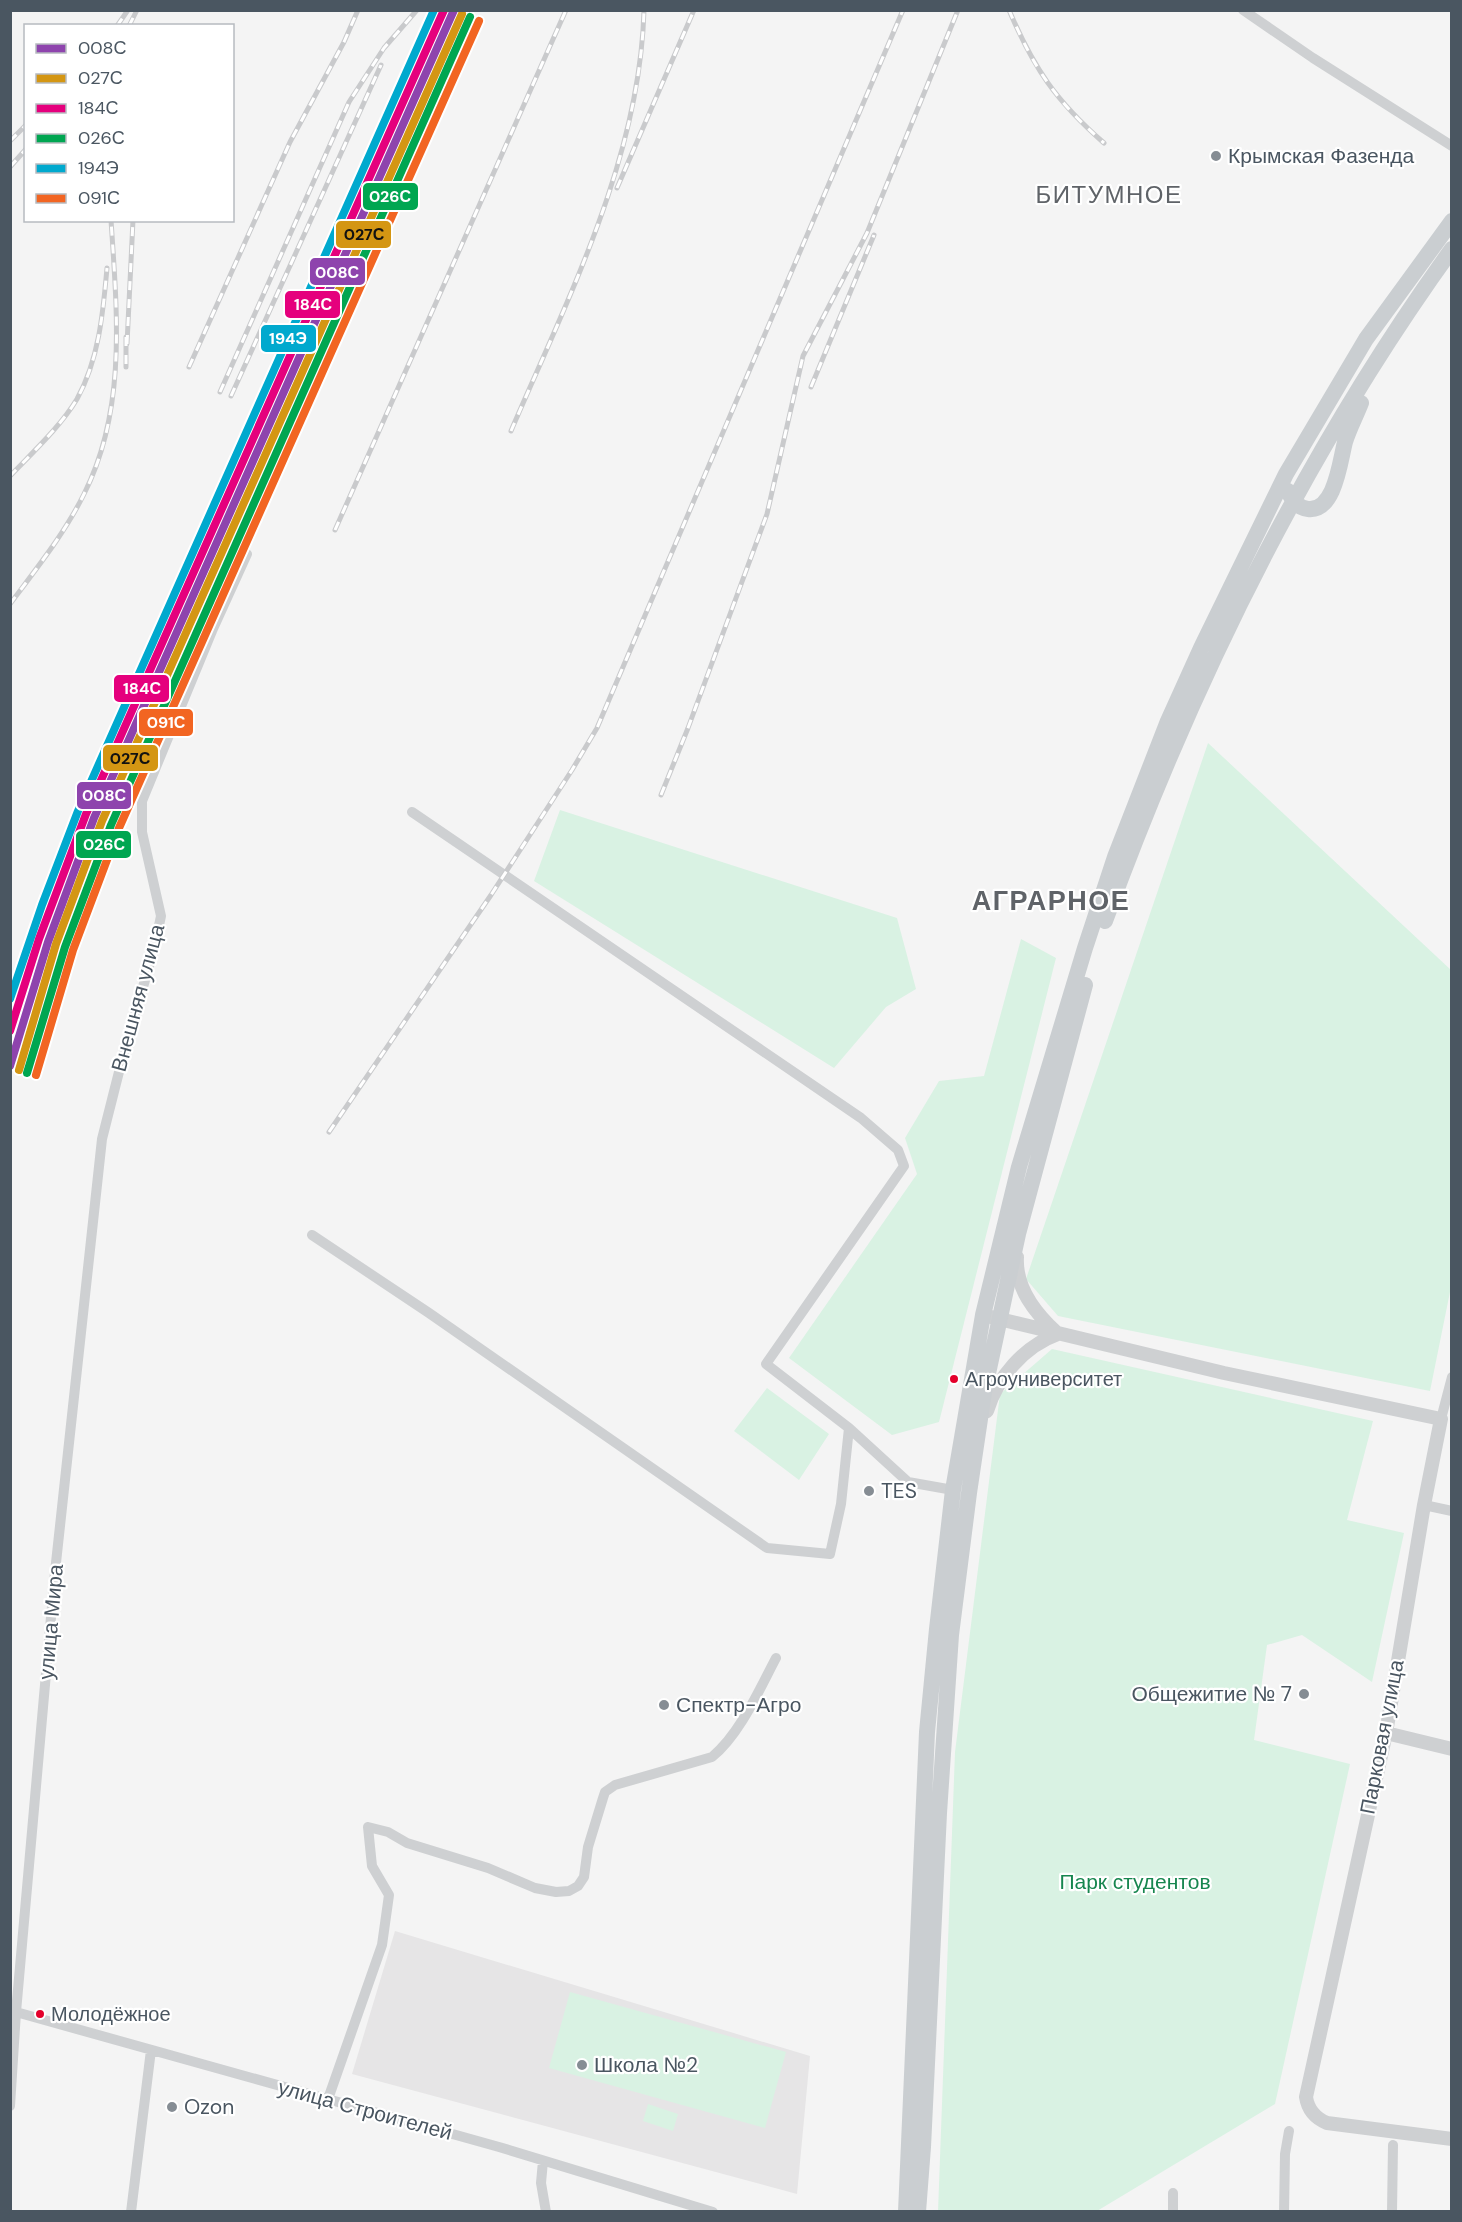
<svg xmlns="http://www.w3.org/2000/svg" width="1462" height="2222" font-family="'DM Sans',sans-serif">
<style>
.education{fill:#e6e5e6}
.green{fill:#d9f2e3}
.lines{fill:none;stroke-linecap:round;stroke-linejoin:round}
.minor{stroke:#ced0d2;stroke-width:10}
.tertiary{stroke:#ced0d2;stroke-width:14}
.primary{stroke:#caced1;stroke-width:16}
.rail-casing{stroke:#c9cacc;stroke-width:5}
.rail{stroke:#fff;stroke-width:3;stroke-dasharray:9;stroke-linecap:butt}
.rail-1-casing{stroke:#fff;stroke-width:12}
.rail-2-casing{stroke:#fff;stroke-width:12}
.rail-3-casing{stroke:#fff;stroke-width:12}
.rail-4-casing{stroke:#fff;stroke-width:12}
.rail-5-casing{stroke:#fff;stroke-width:12}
.rail-6-casing{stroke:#fff;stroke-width:12}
.rail-1{stroke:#8e44ad;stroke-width:8}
.rail-2{stroke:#d49613;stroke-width:8}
.rail-3{stroke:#e5007d;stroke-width:8}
.rail-4{stroke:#00a651;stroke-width:8}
.rail-5{stroke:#00a9ce;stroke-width:8}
.rail-6{stroke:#f26522;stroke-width:8}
.poi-dot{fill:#868d94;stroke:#fff;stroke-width:2}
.bus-dot{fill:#e4002b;stroke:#fff;stroke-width:2}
.labels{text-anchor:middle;stroke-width:4.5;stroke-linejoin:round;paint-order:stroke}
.bus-label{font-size:20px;fill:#4a5661;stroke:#fff;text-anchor:start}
.poi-label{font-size:21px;fill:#4a5661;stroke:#fff;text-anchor:start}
.street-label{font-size:21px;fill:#4a5661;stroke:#fff}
.park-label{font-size:21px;fill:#17864f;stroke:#fff}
.quarter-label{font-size:24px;letter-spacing:1.5px;fill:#5f6368;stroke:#fff}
.district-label{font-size:27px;font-weight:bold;letter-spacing:1.5px;fill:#5f6368;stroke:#fff}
.line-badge{stroke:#fff;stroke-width:2}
.badge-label{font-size:16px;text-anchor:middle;font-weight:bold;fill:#fff}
.pale-badge-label{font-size:16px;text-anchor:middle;font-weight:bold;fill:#111}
</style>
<rect width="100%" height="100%" fill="#f4f4f4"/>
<path class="education" d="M395,1931L810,2056L797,2194L352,2074Z"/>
<path class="green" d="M1208,743L1451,970V1287L1430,1391L1058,1316L1026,1279Z
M560,810L897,918L916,989L886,1007L834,1068L534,881Z
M1021,939L1056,958L939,1422L892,1435L789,1358L917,1174L905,1138L939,1081L984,1076Z
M1052,1349L1373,1421L1347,1520L1404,1533L1372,1682L1302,1635L1267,1645L1254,1740L1350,1764L1275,2104L1097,2211L938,2212L955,1752L1000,1394Z
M767,1388L829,1434L799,1480L734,1431Z
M570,1992L786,2052L765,2128L549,2068Z
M648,2104L678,2114L673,2131L643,2121Z"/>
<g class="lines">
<path class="minor" d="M1243,10L1313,58L1452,146
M412,812L861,1118L898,1150L904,1166L766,1364L849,1428L908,1482L953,1490
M312,1235L429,1313L767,1548L830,1554L841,1504L849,1428
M1441,1419L1452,1377
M1424,1505L1452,1511
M10,2013L16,2012L499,2147L713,2212
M328,2099L382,1945L389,1895L372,1866L368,1827L388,1832L407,1843L488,1868L535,1888L556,1892L569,1891L578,1886L584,1877L588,1847L603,1798L605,1792L615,1785L712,1757C740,1734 759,1690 776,1658
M10,2106L16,2012L55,1572L102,1139L123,1056L154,949L161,916L142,832V801L212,631L247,554
M543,2161L541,2183L546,2212
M1173,2193V2212
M131,2212L151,2050
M1284,2212L1285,2154L1289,2131
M1392,2212L1393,2145"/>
<path class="tertiary" d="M1017,1257C1015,1288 1035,1313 1057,1333
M991,1317L1224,1373L1441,1419L1424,1505L1386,1733L1306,2097C1308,2110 1315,2118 1327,2123L1452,2139
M987,1411C997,1378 1024,1346 1058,1334
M1386,1733L1452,1749"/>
<path class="primary" d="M1288,491C1292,500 1298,508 1308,509C1335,512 1340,461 1345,442C1349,429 1356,416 1361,403
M1105,921C1192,683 1304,454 1452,249
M906,2212L927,1732L937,1629L953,1490L983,1315L1019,1167L1085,948L1115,857L1168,721L1201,648L1286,474L1366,339L1452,221
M918,2212L923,2147L939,1813L951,1635L969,1493L984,1392L1018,1234L1085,985"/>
<defs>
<path id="rail" d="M1009,10C1034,69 1056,101 1104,143
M117,26L128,10
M129,26L137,10
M10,141L26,125
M10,167L26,149
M617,188L694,10
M126,337V367
M127,344L133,220
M189,367L290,142L344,42L358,10
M811,387L874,235
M220,392L349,102L384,48L417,10
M231,396L381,65
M511,431C568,298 640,158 644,10
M10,476C32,453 61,426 77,399C99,359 103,313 107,268
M335,530L566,10
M10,604C36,569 65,533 84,494C127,409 117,312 111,220
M142,729L463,10
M661,795L688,728L767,514L803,356L867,233L958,10
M329,1132L491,895L572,770L597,728L903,10"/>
</defs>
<use href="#rail" class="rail-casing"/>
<use href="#rail" class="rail"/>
<defs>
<path id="rail-1" d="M10,1066L48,942L94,818L454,10"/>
<path id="rail-2" d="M19,1070L56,944L102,821L462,14"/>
<path id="rail-3" d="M10,1031L39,939L86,814L444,10"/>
<path id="rail-4" d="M27,1073L65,947L111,825L470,17"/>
<path id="rail-5" d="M10,999L42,905L78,811L434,10"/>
<path id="rail-6" d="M36,1075L73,950L119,828L479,21"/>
</defs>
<use href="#rail-1" class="rail-1-casing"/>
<use href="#rail-2" class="rail-2-casing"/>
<use href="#rail-3" class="rail-3-casing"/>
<use href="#rail-4" class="rail-4-casing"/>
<use href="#rail-5" class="rail-5-casing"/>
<use href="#rail-6" class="rail-6-casing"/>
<use href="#rail-1" class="rail-1"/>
<use href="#rail-2" class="rail-2"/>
<use href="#rail-3" class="rail-3"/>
<use href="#rail-4" class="rail-4"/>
<use href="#rail-5" class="rail-5"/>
<use href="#rail-6" class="rail-6"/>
</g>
<g class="poi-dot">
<circle cx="1216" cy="156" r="6"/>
<circle cx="869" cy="1491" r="6"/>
<circle cx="1304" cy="1694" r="6"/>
<circle cx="664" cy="1705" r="6"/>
<circle cx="582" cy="2065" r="6"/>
<circle cx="172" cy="2107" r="6"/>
</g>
<g class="bus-dot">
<circle cx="954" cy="1379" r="5"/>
<circle cx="40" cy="2014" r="5"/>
</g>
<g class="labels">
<g class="bus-label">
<text x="965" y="1386">Агроуниверситет</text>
<text x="51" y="2021">Молодёжное</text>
</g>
<g class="poi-label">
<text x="1228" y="163">Крымская Фазенда</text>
<text x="881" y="1498">TES</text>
<text x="1292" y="1701" text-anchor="end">Общежитие № 7</text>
<text x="676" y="1712">Спектр-Агро</text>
<text x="594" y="2072">Школа №2</text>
<text x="184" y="2114">Ozon</text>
</g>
<g class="street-label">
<text transform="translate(138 998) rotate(-75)" y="7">Внешняя улица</text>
<text transform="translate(51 1622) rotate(-85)" y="7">улица Мира</text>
<text transform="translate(1382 1737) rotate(-79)" y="7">Парковая улица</text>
<text transform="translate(365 2110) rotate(15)" y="7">улица Строителей</text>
</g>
<g class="park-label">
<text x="1135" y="1889">Парк студентов</text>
</g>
<g class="quarter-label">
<text x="1109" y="203">БИТУМНОЕ</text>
</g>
<g class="district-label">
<text x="1051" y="910">АГРАРНОЕ</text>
</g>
</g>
<g class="line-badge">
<rect x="362" y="182" width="57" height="29" rx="6" fill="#00a651"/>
<rect x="335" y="220" width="57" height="29" rx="6" fill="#d49613"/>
<rect x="309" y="257" width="57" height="29" rx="6" fill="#8e44ad"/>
<rect x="284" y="290" width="57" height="29" rx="6" fill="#e5007d"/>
<rect x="260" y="324" width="57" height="29" rx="6" fill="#00a9ce"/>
<rect x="113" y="674" width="57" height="29" rx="6" fill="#e5007d"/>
<rect x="138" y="708" width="56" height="29" rx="6" fill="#f26522"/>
<rect x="102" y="744" width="57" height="28" rx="6" fill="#d49613"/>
<rect x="76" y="781" width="56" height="29" rx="6" fill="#8e44ad"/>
<rect x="75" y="830" width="57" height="29" rx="6" fill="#00a651"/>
</g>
<g class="badge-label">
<text x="390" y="202">026С</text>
<text x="337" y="278">008С</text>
<text x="313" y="310">184С</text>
<text x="288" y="344">194Э</text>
<text x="142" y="694">184С</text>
<text x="166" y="728">091С</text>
<text x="104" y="801">008С</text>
<text x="104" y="850">026С</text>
</g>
<g class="pale-badge-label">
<text x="364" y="240">027С</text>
<text x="130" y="764">027С</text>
</g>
<rect width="1462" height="2222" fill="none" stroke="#4a5661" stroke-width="24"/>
<rect x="24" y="24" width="210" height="198" fill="#ffffff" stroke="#b7bbc0" stroke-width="1.5"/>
<rect x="36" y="44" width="30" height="9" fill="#8e44ad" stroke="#b7bbc0" stroke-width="1.5"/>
<text x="78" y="54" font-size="18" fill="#4a5661">008С</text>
<rect x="36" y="74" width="30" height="9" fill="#d49613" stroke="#b7bbc0" stroke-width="1.5"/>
<text x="78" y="84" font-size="18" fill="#4a5661">027С</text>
<rect x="36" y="104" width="30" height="9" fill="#e5007d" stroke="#b7bbc0" stroke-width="1.5"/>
<text x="78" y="114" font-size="18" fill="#4a5661">184С</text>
<rect x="36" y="134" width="30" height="9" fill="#00a651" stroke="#b7bbc0" stroke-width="1.5"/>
<text x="78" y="144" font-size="18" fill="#4a5661">026С</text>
<rect x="36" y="164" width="30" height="9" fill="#00a9ce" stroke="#b7bbc0" stroke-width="1.5"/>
<text x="78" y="174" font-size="18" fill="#4a5661">194Э</text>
<rect x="36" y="194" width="30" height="9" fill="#f26522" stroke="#b7bbc0" stroke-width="1.5"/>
<text x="78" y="204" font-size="18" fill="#4a5661">091С</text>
</svg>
